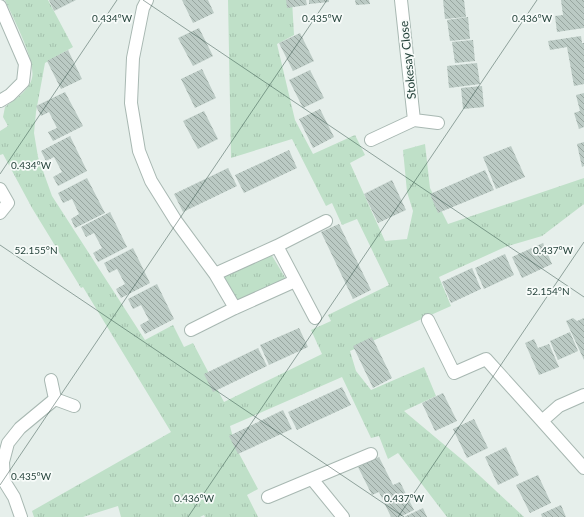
<svg xmlns="http://www.w3.org/2000/svg" width="584" height="517" font-family="Lato,sans-serif">
<style>
.grass{fill:url(#grass-tufts)}
.building{fill:url(#building-back-hatch)}
.lines{fill:none;stroke-linecap:round;stroke-linejoin:round}
.minor-casing{stroke:#a8b8b2;stroke-width:14}
.minor{stroke:#fff;stroke-width:12}
.ticks{fill:none;stroke:#24423a;stroke-width:1;stroke-opacity:0.45}
.labels{text-anchor:middle;stroke-width:3.5;stroke-linejoin:round;paint-order:stroke}
.street-label{font-size:12px;fill:#24423a;stroke:#f7fbf9}
.ticks-label{font-size:10px;text-anchor:middle;fill:#24423a;stroke:#f7fbf9;stroke-width:3.5;stroke-linejoin:round;paint-order:stroke}
</style>
<defs>
<pattern id="grass-tufts" width="24" height="20" patternUnits="userSpaceOnUse"><rect width="24" height="20" fill="#bfe0c8"/><path d="M3 7l-1-3M5 7V3M7 7l1-3M15 17l-1-3M17 17v-4M19 17l1-3" fill="none" stroke="#a4c1ad"/></pattern>
<pattern id="building-back-hatch" width="6" height="6" patternUnits="userSpaceOnUse"><rect width="6" height="6" fill="#bbcac4"/><path d="M-1 5l2 2M0 0l6 6M5-1l2 2" fill="none" stroke="#98a6a0"/></pattern>
</defs>
<rect width="100%" height="100%" fill="#e6efeb"/>
<path class="grass" d="M5,0H48L73,47L45,63L36,112L34,133L38,157L52,196L145,340L173,325L184,347L193,343L224,402L322,354L311,330L331,321L328,315L389,285L357,219L342,225L332,203L326,206L292,139L231,158L228,0H292L294,35L277,44L295,120L313,154L355,135L365,155L350,163L385,241L407,239L413,211L407,192L403,150L425,144L430,188L448,224L584,178V204L542,236L505,247L439,277L451,306L350,351L356,371L371,390L424,367L436,396L404,411L466,463L524,517H447L398,453L388,459L379,436L371,438L342,377L230,426L235,446L258,489L247,495L258,517H205L204,515L200,517H121L118,506L83,517H34L32,511L171,432L83,287L81,288L32,208L3,154L0,155V131L8,126L3,117L5,107C14,100 29,91 32,78C36,61 13,18 5,0Z
M271,254L286,279L236,302L220,276Z"/>
<path class="building" d="M49,0H76L54,11Z
M182,0H208L214,13L193,23Z
M286,0H306L307,5L287,8Z
M309,0H329V2L309,4Z
M355,0H369L370,4L356,5Z
M443,0H464L466,17L445,19Z
M561,0H584V28L557,32L555,16L563,15Z
M468,17L470,39L450,41L447,20Z
M199,28L213,56L193,66L178,38Z
M300,33L314,61L293,71L279,43Z
M581,36L582,43H584V84L574,86L567,47L550,50L548,41Z
M473,40L475,61L455,63L452,42Z
M68,50L82,79L61,89L47,61Z
M477,63L480,84L449,88L447,66Z
M202,69L216,98L195,108L181,79Z
M310,70L324,98L303,108L289,80Z
M482,86L484,107L463,109L461,88Z
M65,92L83,126L53,141L48,132L57,128L49,112L41,116L36,106Z
M584,93V127L579,129L574,113L580,111L576,95Z
M320,109L334,137L313,148L299,119Z
M204,111L218,139L198,149L183,121Z
M70,136L87,171L58,186L53,177L62,172L54,157L46,161L41,151Z
M584,142V166L582,167L577,144Z
M511,146L525,177L496,189L483,157Z
M289,150L297,168L244,193L235,175Z
M228,168L237,186L183,212L174,194Z
M485,170L494,190L438,213L430,194Z
M87,178L105,213L75,228L71,219L79,214L72,199L63,203L58,193Z
M392,180L406,210L378,223L364,194Z
M110,212L127,247L98,262L93,253L102,248L94,233L86,237L81,227Z
M339,224L371,290L353,299L321,232Z
M543,243L552,264L522,278L512,257Z
M133,248L150,283L121,298L116,289L125,284L117,269L109,273L104,263Z
M505,254L514,275L484,289L475,268Z
M472,268L481,289L451,303L442,282Z
M157,284L174,319L145,334L140,325L149,320L141,305L133,309L128,299Z
M573,318L577,321L584,318V360L566,321Z
M299,328L308,347L269,365L260,345Z
M570,332L578,351L558,360L550,341Z
M372,337L392,378L373,388L353,346Z
M534,339L538,348L549,344L559,367L539,375L525,343Z
M258,348L267,366L213,392L204,374Z
M342,387L351,405L297,430L288,412Z
M443,393L457,421L435,431L422,403Z
M283,410L292,429L238,454L229,436Z
M474,419L488,448L467,458L453,429Z
M506,447L519,475L498,485L485,457Z
M379,457L393,485L400,482L414,510L400,517H391L379,492L372,495L358,467Z
M538,475L551,503L530,513L516,485Z
M561,505L566,517H542L541,514Z
M423,508L427,517H404Z"/>
<g class="lines">
<defs>
<path id="minor" d="M147,0L143,8L133,58L131,103L139,151L151,181L176,221L215,274L277,246L326,221
M401,0L414,120
M0,6L25,64L23,82L10,95L0,101
M371,140L414,120L438,123
M0,189L8,203L0,213
M277,246L315,318
M215,274L235,308
M428,320L454,373L486,359L542,421
M191,330L235,308L295,281
M51,380L55,399
M584,395L559,406L542,421L584,468
M55,399L74,406
M312,479L343,517
M268,497L371,454
M21,517L14,497L4,481L3,462L8,443L20,428L55,399"/>
</defs>
<use href="#minor" class="minor-casing"/>
<use href="#minor" class="minor"/>
</g>
<path class="ticks" d="M143,0L584,297M0,174L117,0M0,245L404,517M0,485L327,0M188,517L537,0M398,517L584,242"/>
<g class="labels">
<g class="street-label">
<text transform="translate(408 60) rotate(-96)" y="4">Stokesay Close</text>
</g>
</g>
<g class="ticks-label">
<text x="112" y="22">0.434°W</text>
<text x="322" y="22">0.435°W</text>
<text x="532" y="22">0.436°W</text>
<text x="31" y="169">0.434°W</text>
<text x="553" y="254">0.437°W</text>
<text x="36" y="254">52.155°N</text>
<text x="548" y="295">52.154°N</text>
<text x="31" y="480">0.435°W</text>
<text x="194" y="502">0.436°W</text>
<text x="404" y="502">0.437°W</text>
</g>
</svg>
